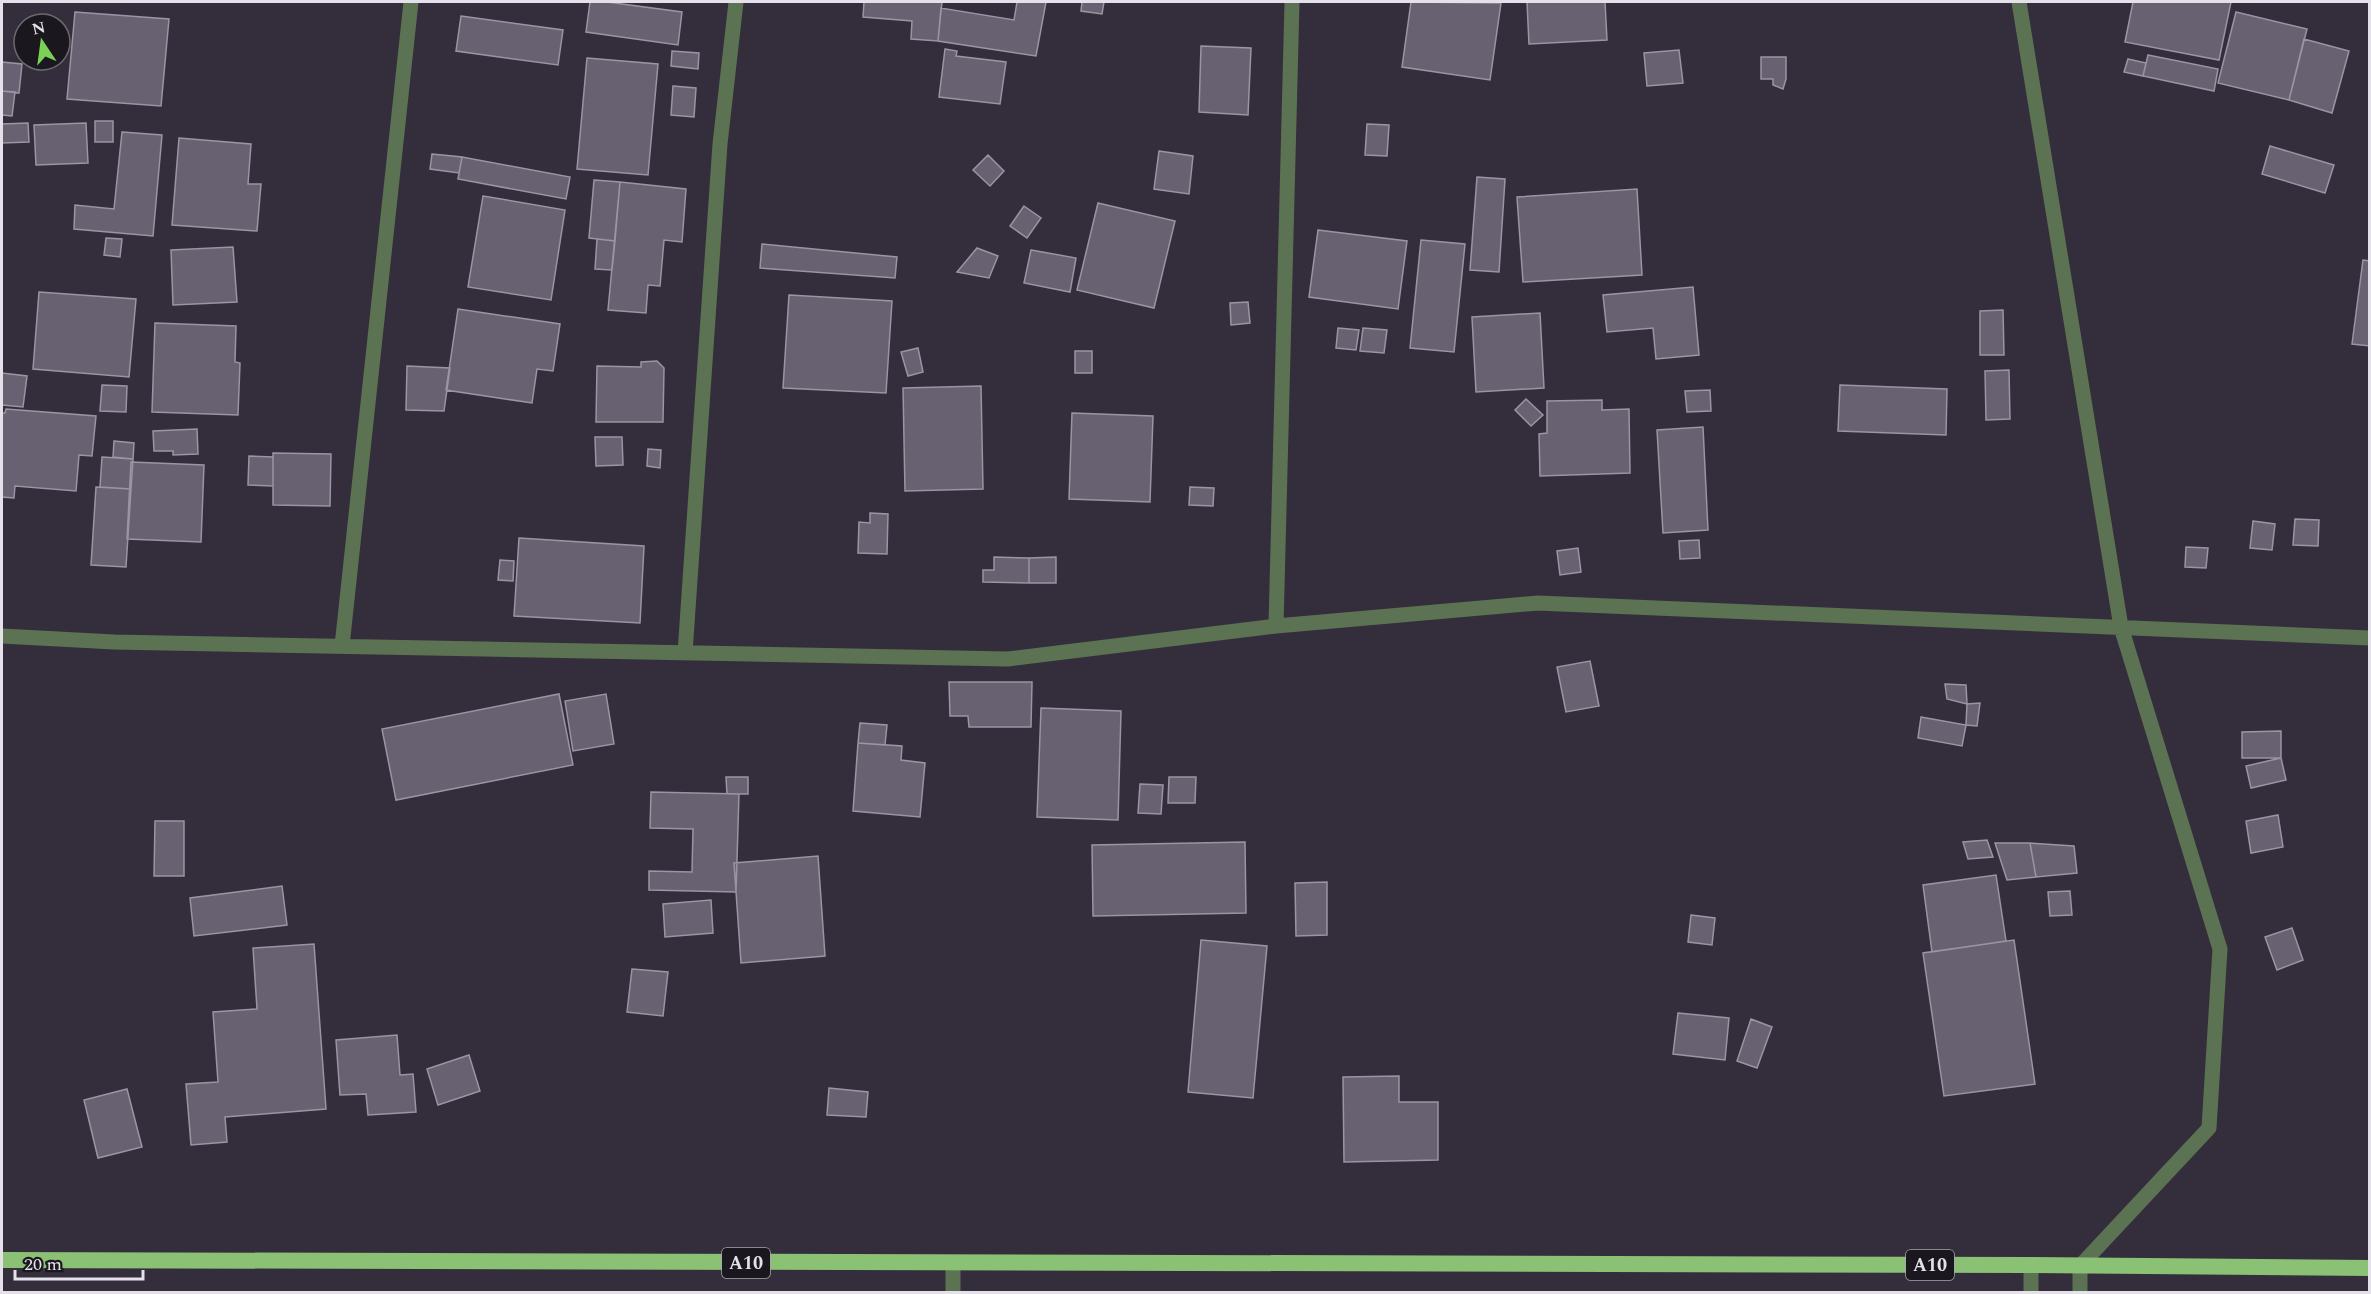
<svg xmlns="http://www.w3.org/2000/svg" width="2371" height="1294" font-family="Spectral,serif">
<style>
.building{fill:#676171;stroke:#9a94a4;stroke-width:1.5}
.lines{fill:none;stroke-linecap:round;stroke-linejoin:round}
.minor{stroke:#5b7352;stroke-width:15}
.trunk{stroke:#8ac174;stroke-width:16}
.labels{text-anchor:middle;stroke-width:4.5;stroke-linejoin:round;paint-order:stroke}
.shield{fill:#1a181e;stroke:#a7a5ad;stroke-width:1.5}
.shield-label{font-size:18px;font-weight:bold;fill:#e4e1ea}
</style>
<rect width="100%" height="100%" fill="#342e3c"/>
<path class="building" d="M590,2H607L682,12L678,45L586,32Z
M864,2H942L938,41L911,39L912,21L863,17Z
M1017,2H1046L1036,56L938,41L941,8L1014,20Z
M1082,2H1104L1102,14L1081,11Z
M1411,2L1501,3L1490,80L1402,67Z
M1527,2H1605L1607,40L1529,44Z
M2133,2H2231L2219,60L2125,42Z
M75,12L169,19L161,106L67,99Z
M2236,12L2307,29L2289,100L2218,83Z
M461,16L563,30L558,65L456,51Z
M2304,39L2349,51L2332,113L2289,100Z
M1201,46L1251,48L1248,115L1199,112Z
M945,49L957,51L956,56L1006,62L1000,104L939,97Z
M1679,50L1683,83L1647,86L1644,53Z
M672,51L699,53L698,69L671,66Z
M2148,55L2218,69L2214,91L2143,76Z
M1761,57H1786V79L1783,89L1773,85V79H1761Z
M587,58L658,64L648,175L577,169Z
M2128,59L2146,63L2143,76L2124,72Z
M2,62L22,64L19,93L2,91Z
M673,86L696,88L694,117L671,115Z
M2,91L15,92L12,116L2,115Z
M95,121H113V142H95Z
M28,123L29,142L2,143V124Z
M86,123L88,163L36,165L34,125Z
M1367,124L1389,125L1387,156L1365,155Z
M122,132L162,135L153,236L74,229L75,205L114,209Z
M179,138L251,144L248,184H261L257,231L172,225Z
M2270,146L2334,165L2325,193L2262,174Z
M1159,151L1193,156L1189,194L1154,189Z
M432,154L462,157L459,173L430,169Z
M988,155L1004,171L990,186L973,170Z
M462,157L570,177L566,199L458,179Z
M1477,177L1505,179L1499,272L1470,270Z
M594,180L620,182L615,241L589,238Z
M620,182L686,189L682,242L664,240L660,286L648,285L646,313L608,310Z
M1637,189L1642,275L1523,282L1517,197Z
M483,196L565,210L551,300L468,287Z
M1098,203L1175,221L1154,308L1077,290Z
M1024,206L1041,218L1027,238L1010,226Z
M1318,230L1407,241L1398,309L1309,297Z
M106,238L122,239L120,257L104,255Z
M597,239L615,241L612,270L595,269Z
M1421,240L1465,244L1454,352L1410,348Z
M762,244L897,257L895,278L760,268Z
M233,247L237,302L173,305L171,250Z
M977,248L998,256L989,278L957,272Z
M1031,250L1076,258L1070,292L1024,283Z
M2363,260L2370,261V346L2352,344Z
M1693,287L1699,355L1656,359L1653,328L1607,332L1603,295Z
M39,292L136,299L129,377L33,369Z
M789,295L892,301L886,393L783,388Z
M1248,302L1250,323L1231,325L1230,303Z
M458,309L560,324L553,371L537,369L532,403L446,390Z
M2003,310L2004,355H1980V311Z
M1540,313L1544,388L1476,392L1472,317Z
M155,323L236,326L235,362L240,363L238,415L152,412Z
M1338,328L1359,330L1356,350L1336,348Z
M1363,328L1387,330L1384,353L1360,351Z
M918,348L923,372L908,376L901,352Z
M1075,351H1092V373H1075Z
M657,361L664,368L663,422H596L597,366L641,367V362Z
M407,366L450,368L444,411L406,410Z
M2009,370L2010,419L1986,420L1985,371Z
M2,373L27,376L23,407L2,405Z
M102,385L127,386L126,412L100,411Z
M1840,385L1947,389L1946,435L1838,431Z
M981,386L983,489L905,491L903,388Z
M1710,390L1711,411L1687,412L1685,391Z
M1526,399L1543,415L1531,426L1515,410Z
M1602,400V410L1629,409L1630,473L1540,476L1539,434L1547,433V401Z
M6,409L96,416L92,456L79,455L76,491L15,486L14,498L2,497V413H5Z
M1072,413L1153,416L1150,502L1069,499Z
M1703,427L1708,530L1663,533L1657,430Z
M197,429L198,454L173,455V451H154L153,431Z
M595,437H622L623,465L596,466Z
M114,441L134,443L133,459L113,457Z
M648,449L661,450L660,468L647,466Z
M273,453L331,454L330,506L273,505Z
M249,456L273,457V486L248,485Z
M102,457L133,459L131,489L100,487Z
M131,462L204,465L201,542L127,539Z
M96,487L131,489L126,567L91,565Z
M1190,487L1214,488L1213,506L1189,505Z
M870,513L888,514L887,554L858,553L859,522L870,523Z
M2295,519L2319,520L2318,546L2293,545Z
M2253,521L2275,524L2272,550L2250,548Z
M519,538L644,546L640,623L514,616Z
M1699,540L1700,558L1680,559L1679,541Z
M2186,547L2208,548L2206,568L2185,567Z
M1578,548L1581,572L1560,575L1557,551Z
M994,557L1029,558V583L983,582V570H994Z
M1056,557V583H1029V558Z
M500,560L514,561L513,581L498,580Z
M1590,661L1599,706L1566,712L1557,667Z
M949,682H1032L1031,727H969L968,716H950Z
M1945,684L1966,685L1967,704L1947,699Z
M559,694L573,765L396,800L382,729Z
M606,694L614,744L573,751L565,701Z
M1980,703L1977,726L1966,725L1967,704Z
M1041,708L1121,711L1118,820L1037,817Z
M1921,717L1966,725L1962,746L1918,738Z
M860,723L887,725L885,745L858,743Z
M2281,731V758H2242V732Z
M858,743L902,746L901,760L925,763L920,817L853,811Z
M2281,758L2286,780L2251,788L2246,766Z
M726,777H748V794H727Z
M1169,777H1196L1195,803H1168Z
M1140,784L1163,785L1161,814L1138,813Z
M651,792L739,794L736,892L649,890V871L692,872L693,829L650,828Z
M2278,815L2283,847L2251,853L2246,821Z
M155,821H184V876H154Z
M1987,840L1993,857L1968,859L1963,842Z
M1245,842L1246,913L1093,916L1092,845Z
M1995,843H2030L2036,877L2007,880Z
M2030,843L2074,846L2077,873L2036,877Z
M818,856L825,956L741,963L734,863Z
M1996,875L2006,941L1932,952L1923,885Z
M1327,882V935L1296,936L1295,883Z
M282,886L287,925L194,936L190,898Z
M2070,891L2072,915L2050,916L2048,892Z
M711,900L713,933L665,937L663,904Z
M1691,915L1715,918L1712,945L1688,942Z
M2292,928L2303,960L2277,970L2265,937Z
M1201,940L1267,946L1253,1098L1188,1092Z
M2014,940L2035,1084L1944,1096L1923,953Z
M314,944L326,1109L225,1117L227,1142L191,1145L186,1084L218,1082L213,1012L257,1009L253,948Z
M632,969L668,972L663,1016L627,1012Z
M1678,1013L1729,1018L1725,1060L1673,1054Z
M1751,1019L1772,1027L1757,1068L1737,1061Z
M397,1035L400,1075L413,1074L416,1112L368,1115L366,1094L340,1095L336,1040Z
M469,1055L480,1091L438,1105L427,1069Z
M1399,1076V1102H1438V1160L1344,1162L1343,1077Z
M829,1088L868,1092L866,1117L827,1115Z
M127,1089L142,1147L98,1158L84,1100Z"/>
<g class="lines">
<path class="minor" d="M2019,2L2121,627L2220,949L2209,1128L2080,1266V1292
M1276,626L1292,2
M2,636L114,642L1008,659L1276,626L1538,603L2370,638
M342,646L411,2
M685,653L720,144L736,2
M953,1264V1292
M2031,1292V1265"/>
<path class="trunk" d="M2,1260L2031,1265L2370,1268"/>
</g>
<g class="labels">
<g class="shield">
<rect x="722" y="1248" width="48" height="30" rx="4.5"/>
<rect x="1906" y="1250" width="48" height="30" rx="4.5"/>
</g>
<g class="shield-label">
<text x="746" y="1269">A10</text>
<text x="1930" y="1271">A10</text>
</g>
</g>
<rect width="2371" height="1294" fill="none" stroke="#e4e1ea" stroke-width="6"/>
<g transform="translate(42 42) rotate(347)"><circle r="28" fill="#1a181e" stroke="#6b6870" stroke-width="1.5"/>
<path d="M0-4.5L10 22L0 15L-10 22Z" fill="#7bd156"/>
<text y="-9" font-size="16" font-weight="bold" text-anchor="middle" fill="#e4e1ea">N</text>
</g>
<path d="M15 1270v9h128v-9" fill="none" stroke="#e4e1ea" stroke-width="3"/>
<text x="24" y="1270" font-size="18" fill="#e4e1ea" stroke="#1a181e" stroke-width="4.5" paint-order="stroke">20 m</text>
</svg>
